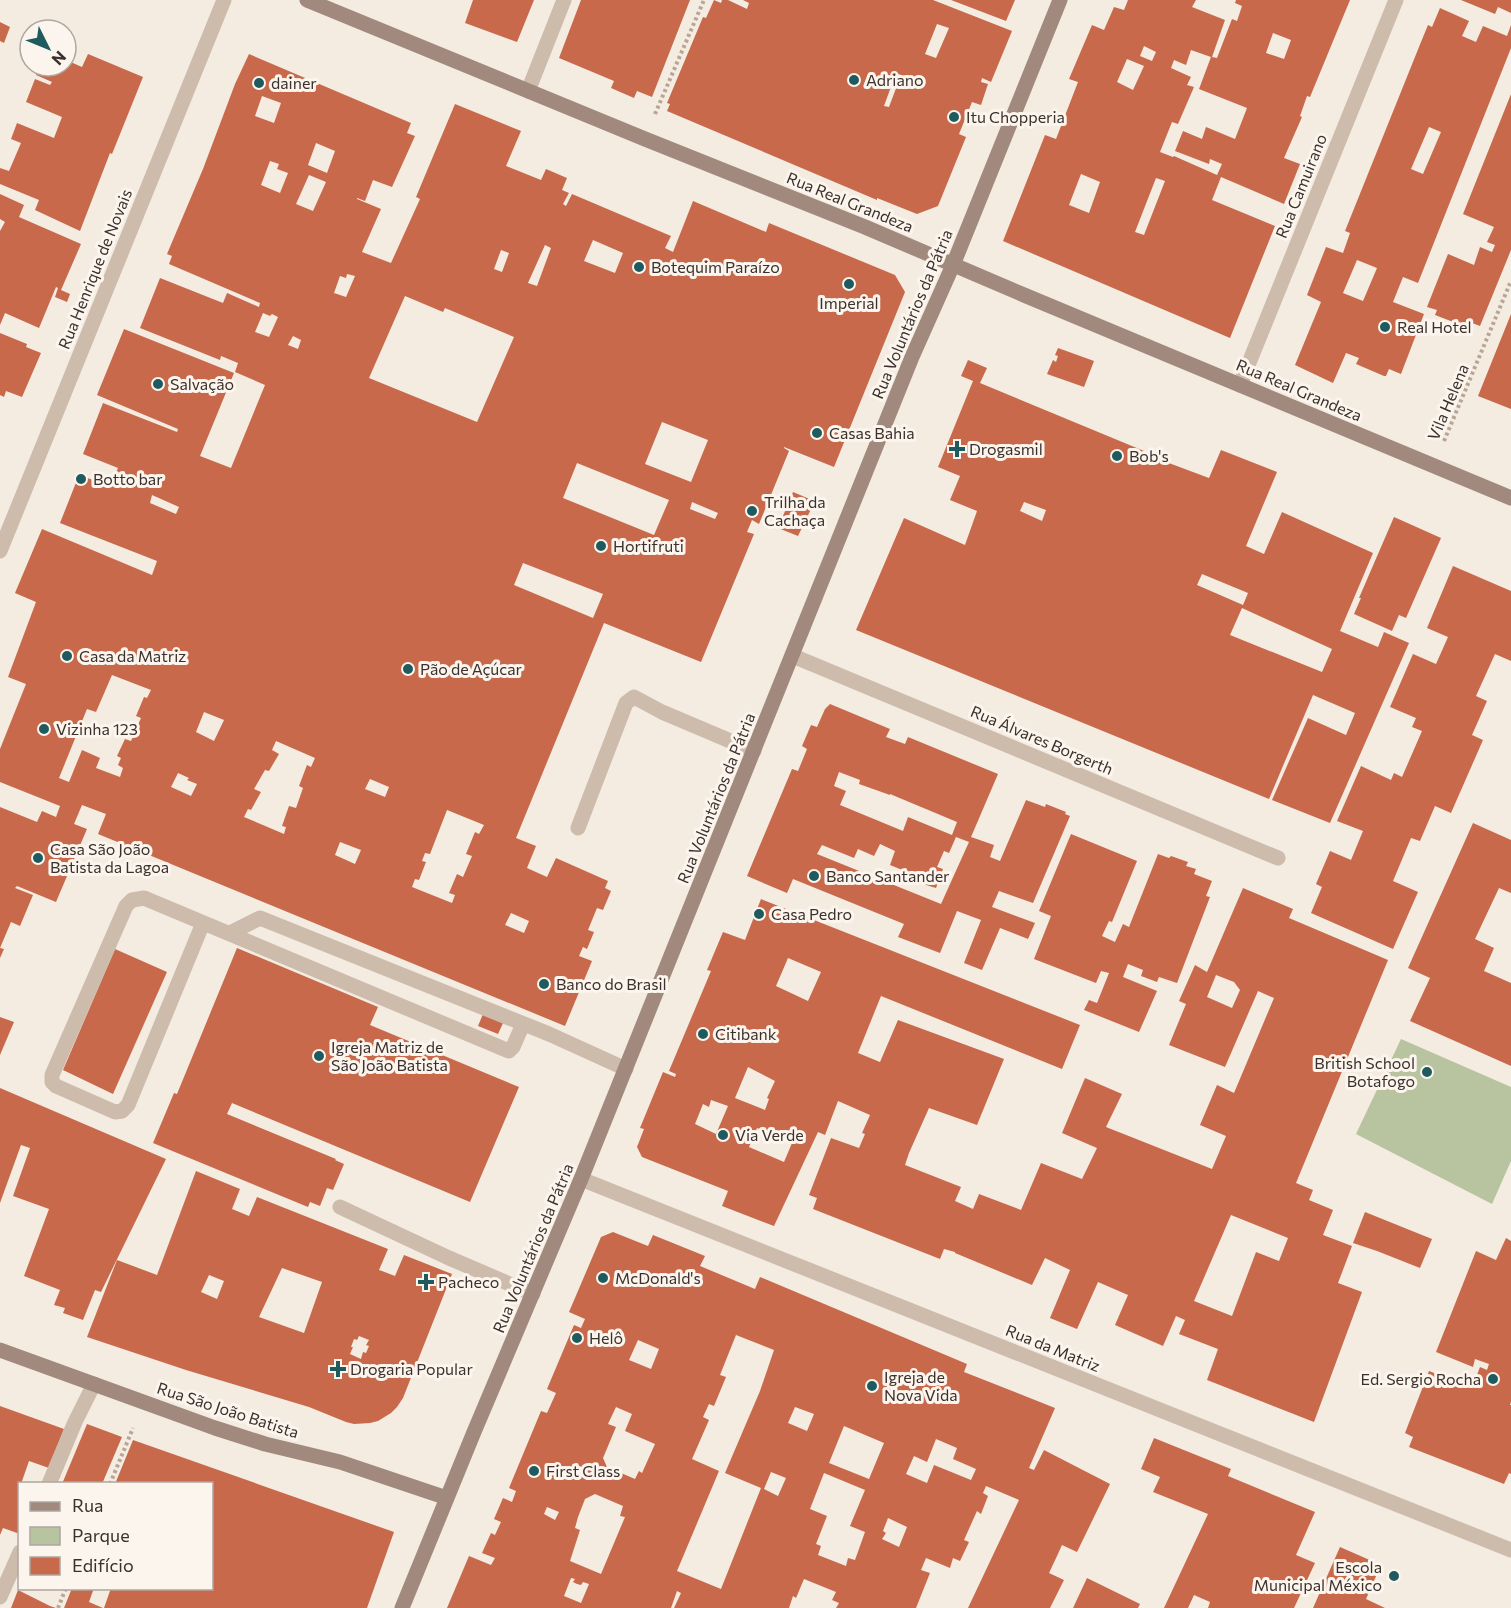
<svg xmlns="http://www.w3.org/2000/svg" width="1511" height="1608" font-family="Commissioner,sans-serif">
<style>
.green{fill:#b8c4a0}
.building{fill:#c8694b;fill-rule:evenodd}
.lines{fill:none;stroke-linecap:round;stroke-linejoin:round}
.path{stroke:#b9a596;stroke-width:4;stroke-dasharray:3 3;stroke-linecap:butt}
.lane{stroke:#cdbbac;stroke-width:15}
.street{stroke:#cdbbac;stroke-width:15}
.secondary{stroke:#a18a7d;stroke-width:15}
.poi-dot{fill:#1f5a5e;stroke:#fbf5ee;stroke-width:2}
.labels{text-anchor:middle;stroke-width:6;stroke-linejoin:round;paint-order:stroke}
.poi-label{font-size:16px;fill:#3b302b;stroke:#fbf5ee;text-anchor:start}
.street-label{font-size:16px;fill:#3b302b;stroke:#fbf5ee}
</style>
<rect width="100%" height="100%" fill="#f4ebe1"/>
<path class="green" d="M1401,1039L1511,1087V1161L1492,1204L1356,1134Z"/>
<path class="building" d="M473,0H534L517,42L465,23Z
M581,0H690L652,97L637,91L634,98L611,88L614,81L559,58Z
M714,0L721,3L722,0H728L747,9L749,3L743,0H933L1012,31L991,82L982,78L981,82L988,84L981,105L972,102L959,134L966,137L938,206L917,214L877,198V200L667,111L670,104L667,103L703,17L706,18ZM937,24L949,28L936,58L925,54ZM896,73L901,75L889,107L884,106Z
M951,0H1015L1006,21Z
M1128,0H1196L1192,7L1225,20L1212,57L1217,58L1232,19L1237,21L1242,6L1235,3L1236,0H1350L1310,97L1307,96L1300,116L1302,117L1284,158L1300,164L1284,204L1221,177L1212,200L1275,226L1230,338L1003,241L1045,135L1056,139L1078,82L1069,79L1092,25L1104,30L1114,7L1124,10ZM1273,33L1291,40L1284,59L1266,53ZM1144,46L1156,52L1152,61L1140,56ZM1191,50L1211,57L1199,89L1247,108L1235,139L1206,127L1202,139L1183,131L1175,151L1209,164L1210,159L1222,164L1217,175L1174,156L1173,157L1160,152L1172,122L1178,124L1194,87L1187,85L1191,77L1171,68L1174,60L1186,65ZM1127,59L1144,66L1133,90L1117,82ZM1081,174L1100,182L1089,213L1069,205ZM1156,178L1165,181L1144,235L1135,232Z
M1461,0H1511V13L1498,7L1495,14Z
M1440,8L1469,21L1462,36L1476,42L1483,26L1507,36L1511,25V48L1418,283L1403,277L1393,302L1424,314L1401,374L1389,369L1386,376H1384L1356,364L1359,358L1346,353L1333,383L1295,365L1321,302L1307,295L1326,247L1343,253L1350,233L1345,231L1421,42L1428,25L1432,27ZM1429,127L1441,132L1423,174L1411,169ZM1357,260L1377,268L1363,301L1343,293Z
M0,22L10,27L4,43L0,41Z
M88,54L143,77L112,154L110,153L80,231L35,210L39,200L0,184V168L9,171L21,143L11,139L17,123L54,138L62,117L26,102L35,79L50,85L52,82L36,75L40,66H66V60L82,67Z
M249,54L411,123L407,133L415,136L392,187L373,180L365,201L357,198V199L381,209L362,252L391,263L420,199L416,197L455,104L521,131L506,166L541,180L546,169L567,178L562,190L569,193L563,204L566,206L572,194L671,236L665,248L673,252L693,201L766,232L769,223L895,275L905,292L834,467L784,447V448L789,451L759,524L752,520L747,532L754,534L701,662L604,623L516,838L536,846L527,868L547,877L556,858L608,881L605,888L611,891L603,910L597,908L588,930L594,932L587,949L583,947L579,956L592,961L565,1026L98,834L106,814L82,805L74,824L87,829L56,902L17,886L15,888L33,895L20,926L11,922L0,948L4,949L0,958V807L37,822L42,811L56,817L60,806L0,782V749L26,684L8,677L36,602L15,593L42,529L152,575L157,561L60,523L79,475L110,486L118,468L83,454L103,403L177,432L178,429L97,395L124,329L234,373L200,456L231,468L265,385L235,372L238,363L221,356L220,360L140,328L160,278L223,303L227,293L259,307L260,303L169,264L172,256L167,254L203,169L235,84ZM262,96L281,103L274,123L255,116ZM316,143L335,151L327,173L308,165ZM270,161L279,164L277,169L288,173L280,193L261,185ZM309,175L326,182L313,211L296,204ZM593,240L623,253L615,273L584,261ZM545,245L551,248L537,286L528,283ZM501,250L509,253L502,272L494,269ZM347,274L355,276L346,297L334,293L340,276L346,278ZM405,296L443,312L445,308L514,337L477,422L369,378ZM263,313L270,316L272,314L278,317L269,337L255,332ZM293,336L301,340L298,349L288,345ZM662,422L708,440L691,482L645,464ZM577,463L669,500L654,535L563,498ZM152,495L179,507L176,514L150,503ZM692,502L718,513L715,519L690,509ZM523,563L603,594L593,618L514,585ZM112,675L151,690L147,698L144,697L136,716L141,718L131,741L125,739L117,756L121,758L118,765L123,768L120,777L96,768L100,758L82,750L69,782L59,778L87,709L96,712ZM204,712L224,720L214,741L196,732ZM276,741L315,758L311,767L307,765L299,786L303,788L296,808L289,806L282,826L286,827L284,834L244,817L248,809L251,810L261,792L254,789L265,770L269,771L279,754L272,750ZM178,773L189,778L187,780L197,784L191,796L171,787ZM370,779L389,787L385,797L365,789ZM447,810L484,825L479,834L475,832L466,854L472,856L463,877L457,874L449,893L455,895L452,903L412,887L415,879L419,880L426,862L422,861L425,853L430,854ZM340,842L361,850L355,864L335,855ZM511,913L529,921L524,933L505,925Z
M1511,94V250L1480,326L1472,323L1469,328L1435,315L1437,310L1427,307L1448,254L1474,265L1480,247L1492,252L1495,245L1487,242L1494,227L1463,214Z
M0,194L24,205L19,217L81,244L61,290L70,294L67,302L55,297L58,288L56,287L39,328L5,313L0,325V231L5,222L0,219Z
M1511,314V409L1478,396Z
M0,333L27,344L26,347L41,353L22,397L6,391L4,397L0,395Z
M1058,348L1094,361L1084,387L1047,374L1053,360L1056,362L1058,356L1055,355Z
M968,360L987,368L980,383L1144,451L1142,453L1209,478L1221,450L1277,472L1246,546L1264,554L1282,512L1373,553L1340,631L1378,647L1384,632L1409,643L1330,823L1272,800L1308,718L1346,735L1355,713L1313,695L1269,799L856,630L904,518L965,545L977,511L950,500L960,476L938,467L973,381L961,376ZM1024,502L1046,510L1042,521L1020,511ZM1202,574L1248,593L1243,605L1197,585ZM1242,608L1332,649L1322,672L1230,635Z
M793,492L812,500L811,504L813,505L798,536L778,528Z
M1394,517L1441,538L1406,618L1399,615L1392,631L1354,614L1361,598H1359Z
M1453,566L1511,591V661L1495,654L1476,696L1487,701L1472,735L1483,740L1451,813L1435,806L1420,841L1411,838L1393,881L1418,892L1393,949L1311,913L1322,887L1316,884L1330,851L1351,860L1363,831L1337,821L1361,766L1391,780L1394,773L1402,777L1422,731L1412,727L1416,718L1390,707L1413,654L1436,664L1448,637L1427,628Z
M830,704L890,729L886,737L905,744L908,737L998,774L971,837L994,845L990,857L1000,861L1026,800L1045,807L1046,804L1066,812L1065,814L1070,816L1033,903L999,891L992,907L1035,923L1028,939L1000,928L982,970L964,963L981,920L957,911L940,953L898,937L904,924L793,879L787,893L747,876L792,769L798,771L807,749L802,746L811,725L817,727L825,709ZM839,772L860,780L859,784L890,795V794L957,822L952,835L908,817L903,831L840,805L846,791L834,786ZM956,837L969,842L941,904L817,854L822,845L854,858L858,849L874,856L880,844L895,851L890,865L912,874L910,880L936,888L943,869L937,867L944,851L949,853Z
M1473,823L1511,840V893L1499,888L1475,939L1494,948L1484,971L1511,983V1066L1410,1021L1430,978L1408,968Z
M1071,834L1137,861L1112,922L1109,921L1102,936L1115,942L1123,924L1129,927L1158,854L1169,858L1171,856L1188,862L1186,866L1196,869L1194,874L1212,881L1206,896L1210,897L1177,983L1159,977L1157,982L1141,976L1143,970L1128,964L1123,977L1157,991L1139,1032L1084,1010L1089,1000L1097,1003L1109,973L1101,971L1096,983L1034,959L1051,916L1039,911Z
M1243,888L1293,909L1289,918L1388,960L1296,1183L1313,1190L1309,1200L1333,1210L1323,1235L1352,1246L1338,1283L1362,1292L1314,1422L1207,1380L1218,1349L1179,1334L1185,1320L1176,1316L1163,1346L1115,1325L1128,1295L1098,1282L1077,1329L1050,1318L1070,1270L1045,1258L1032,1285L955,1253V1252L944,1249L940,1259L813,1209L817,1198L809,1195L831,1138L859,1148L865,1134L862,1133L870,1115L838,1101L825,1135L818,1132L774,1226L722,1206L728,1191L642,1157L637,1147L644,1129L640,1128L663,1072L675,1077L676,1074L669,1071L711,971L707,970L723,932L745,940L761,899L1080,1025L1062,1069L881,996L858,1053L880,1062L898,1020L1004,1059L977,1125L929,1108L909,1153L905,1165L961,1187L955,1201L973,1209L979,1194L1021,1210L1041,1163L1082,1179L1097,1148L1062,1133L1085,1078L1122,1094L1106,1127L1212,1169L1226,1136L1200,1125L1217,1085L1234,1093L1274,998L1258,991L1225,1067L1169,1045L1186,1004L1179,1001L1195,965L1207,972ZM788,958L821,972L808,1001L776,986ZM1216,975L1234,982L1240,990L1232,1008L1207,997ZM748,1067L775,1081L767,1098L769,1099L765,1110L735,1098ZM711,1100L728,1106L716,1134L695,1124L703,1104L709,1107ZM757,1128L792,1143L784,1162L749,1147ZM1231,1215L1288,1238L1279,1261L1256,1252L1232,1316L1194,1301Z
M237,948L378,1007L370,1025L519,1087L470,1202L232,1103L227,1114L336,1159L335,1160L344,1164L333,1190L327,1188L320,1206L310,1202L308,1207L153,1143L174,1093L177,1094Z
M115,949L167,972L113,1094L63,1070Z
M483,1014L504,1021L498,1034L478,1026Z
M0,1017L14,1022L0,1055Z
M0,1088L166,1159L101,1292L95,1290L83,1320L63,1313L65,1308L54,1305L60,1290L24,1276L49,1209L13,1196L30,1148L21,1145L0,1203Z
M196,1171L240,1189L232,1209L249,1216L257,1197L388,1249L379,1270L382,1271L395,1276L404,1255L452,1274L403,1398L397,1407L391,1413L378,1421L370,1423L354,1424L346,1422L309,1407L186,1370L87,1337L117,1260L157,1275ZM282,1268L322,1282L304,1333L259,1317ZM209,1275L224,1281L217,1299L201,1292ZM359,1336L369,1340L366,1345L369,1346L366,1353L363,1352L361,1359L350,1354L353,1347H351L354,1339L357,1340Z
M1365,1212L1432,1239L1420,1268L1377,1251L1353,1243Z
M613,1232L648,1246L653,1235L705,1256L700,1266L755,1289L760,1277L967,1364L964,1372L1055,1408L1029,1468L1034,1470L1044,1450L1110,1484L1077,1552L1062,1545L1057,1556L1049,1573L1064,1580L1050,1608H968L1019,1500L986,1486L983,1493L988,1496L981,1514L977,1511L964,1540L969,1542L960,1561L953,1558L950,1568L926,1558L921,1570L930,1573L916,1608H836L839,1603L832,1600L836,1592L804,1579L796,1598L793,1596L789,1608H674L681,1593L677,1591L671,1608H447L469,1556L491,1565L495,1558L482,1553L491,1533L495,1535L501,1522L494,1519L503,1498L512,1502L516,1491L509,1488L541,1411L547,1413L556,1393L547,1389L574,1325L581,1328L585,1319L569,1312L601,1237ZM736,1335L774,1350L760,1391L725,1473L761,1488L721,1589L677,1571L719,1471L692,1459L709,1420L703,1417L709,1404L714,1406L726,1377L720,1375ZM638,1340L659,1349L651,1369L629,1360ZM616,1407L632,1414L625,1431L655,1444L642,1473L639,1471L635,1479L607,1467L603,1458L616,1427L608,1424ZM795,1407L814,1414L807,1431L788,1423ZM844,1426L884,1443L869,1479L829,1463ZM936,1439L957,1448L953,1459L976,1469L971,1480L934,1465L927,1483L906,1474L914,1456L927,1462ZM771,1472L786,1478L778,1496L764,1489ZM824,1473L865,1490L850,1526L865,1532L855,1560L848,1558L846,1566L818,1555L821,1546L816,1544L827,1516L810,1509ZM595,1494L623,1506L620,1516L625,1517L601,1574L570,1561L580,1530L575,1528L578,1517L585,1499ZM547,1507L559,1512L555,1520L544,1514ZM888,1518L907,1527L899,1547L882,1539L886,1533L883,1531ZM571,1578L575,1579L573,1582L577,1584L581,1585L583,1582L589,1584L581,1603L564,1596Z
M1506,1238L1511,1241V1402L1510,1405H1511V1474L1509,1473L1504,1484L1409,1447L1413,1437L1405,1433L1429,1371L1472,1388L1480,1367L1487,1370L1489,1364L1475,1359L1473,1367L1436,1352L1476,1251L1496,1260Z
M0,1406L64,1429L49,1468L29,1461L21,1484H20V1534L3,1528L0,1535Z
M87,1424L122,1437L102,1484H62Z
M1154,1438L1231,1469L1228,1476L1315,1512L1296,1555L1315,1563L1294,1608H1208L1210,1602L1194,1595L1188,1608H1164L1208,1514L1153,1492L1160,1477L1141,1469Z
M133,1440L394,1532L367,1608H104L111,1588H212V1484H115Z
M1340,1547L1381,1565L1366,1599L1385,1608H1313Z
M1087,1578L1140,1604L1138,1608H1073Z
M72,1588H94L89,1602L103,1608H64Z
M18,1590L50,1606L56,1608H11Z"/>
<g class="lines">
<path class="path" d="M655,114L704,0
M1444,441L1511,281
M110,1484L133,1428
M58,1608L66,1588"/>
<path class="lane" d="M578,828L626,703L634,697L662,712L754,751
M203,923L128,1105L122,1111L115,1112L56,1086L52,1082V1075L126,906L132,900L144,898L504,1049L509,1051L513,1047L523,1024
M230,933L260,918L549,1034L626,1069
M340,1207L449,1258L533,1294"/>
<path class="street" d="M528,91L564,0
M1240,385L1396,0
M0,551L224,0
M793,656L1278,858
M581,1179L1511,1550
M49,1484L75,1422L94,1384
M0,1597L20,1552"/>
<path class="secondary" d="M307,0L645,139L865,227L1024,295L1511,498
M0,1350L215,1428L265,1444L340,1462L447,1498
M402,1608L474,1432L581,1179L912,357L953,265L1060,0"/>
</g>
<g class="poi-dot">
<circle cx="854" cy="80" r="6"/>
<circle cx="259" cy="83" r="6"/>
<circle cx="954" cy="117" r="6"/>
<circle cx="639" cy="267" r="6"/>
<circle cx="849" cy="284" r="6"/>
<circle cx="1385" cy="327" r="6"/>
<circle cx="158" cy="384" r="6"/>
<circle cx="817" cy="433" r="6"/>
<path d="M954 440h6v6h6v6h-6v6h-6v-6h-6v-6h6z"/>
<circle cx="1117" cy="456" r="6"/>
<circle cx="81" cy="479" r="6"/>
<circle cx="752" cy="511" r="6"/>
<circle cx="601" cy="546" r="6"/>
<circle cx="67" cy="656" r="6"/>
<circle cx="408" cy="669" r="6"/>
<circle cx="44" cy="729" r="6"/>
<circle cx="38" cy="858" r="6"/>
<circle cx="814" cy="876" r="6"/>
<circle cx="759" cy="914" r="6"/>
<circle cx="544" cy="984" r="6"/>
<circle cx="703" cy="1034" r="6"/>
<circle cx="319" cy="1056" r="6"/>
<circle cx="1427" cy="1072" r="6"/>
<circle cx="723" cy="1135" r="6"/>
<circle cx="603" cy="1278" r="6"/>
<path d="M423 1273h6v6h6v6h-6v6h-6v-6h-6v-6h6z"/>
<circle cx="577" cy="1338" r="6"/>
<path d="M335 1360h6v6h6v6h-6v6h-6v-6h-6v-6h6z"/>
<circle cx="1493" cy="1379" r="6"/>
<circle cx="872" cy="1386" r="6"/>
<circle cx="534" cy="1471" r="6"/>
<circle cx="1394" cy="1576" r="6"/>
</g>
<g class="labels">
<g class="poi-label">
<text x="866" y="86">Adriano</text>
<text x="271" y="89">dainer</text>
<text x="966" y="123">Itu Chopperia</text>
<text x="651" y="273">Botequim Paraízo</text>
<text x="849" y="309" text-anchor="middle">Imperial</text>
<text x="1397" y="333">Real Hotel</text>
<text x="170" y="390">Salvação</text>
<text x="829" y="439">Casas Bahia</text>
<text x="969" y="455">Drogasmil</text>
<text x="1129" y="462">Bob's</text>
<text x="93" y="485">Botto bar</text>
<text x="764" y="508">Trilha da<tspan x="764" dy="18">Cachaça</tspan></text>
<text x="613" y="552">Hortifruti</text>
<text x="79" y="662">Casa da Matriz</text>
<text x="420" y="675">Pão de Açúcar</text>
<text x="56" y="735">Vizinha 123</text>
<text x="50" y="855">Casa São João<tspan x="50" dy="18">Batista da Lagoa</tspan></text>
<text x="826" y="882">Banco Santander</text>
<text x="771" y="920">Casa Pedro</text>
<text x="556" y="990">Banco do Brasil</text>
<text x="715" y="1040">Citibank</text>
<text x="331" y="1053">Igreja Matriz de<tspan x="331" dy="18">São João Batista</tspan></text>
<text x="1415" y="1069" text-anchor="end">British School<tspan x="1415" dy="18">Botafogo</tspan></text>
<text x="735" y="1141">Via Verde</text>
<text x="615" y="1284">McDonald's</text>
<text x="438" y="1288">Pacheco</text>
<text x="589" y="1344">Helô</text>
<text x="350" y="1375">Drogaria Popular</text>
<text x="884" y="1383">Igreja de<tspan x="884" dy="18">Nova Vida</tspan></text>
<text x="1481" y="1385" text-anchor="end">Ed. Sergio Rocha</text>
<text x="546" y="1477">First Class</text>
<text x="1382" y="1573" text-anchor="end">Escola<tspan x="1382" dy="18">Municipal México</tspan></text>
</g>
<g class="street-label">
<text transform="translate(1301 186) rotate(-68)" y="6">Rua Camuirano</text>
<text transform="translate(850 202) rotate(22)" y="6">Rua Real Grandeza</text>
<text transform="translate(95 269) rotate(-68)" y="6">Rua Henrique de Novais</text>
<text transform="translate(912 314) rotate(-67)" y="6">Rua Voluntários da Pátria</text>
<text transform="translate(1299 390) rotate(23)" y="6">Rua Real Grandeza</text>
<text transform="translate(1448 402) rotate(-67)" y="6">Vila Helena</text>
<text transform="translate(1042 740) rotate(23)" y="6">Rua Álvares Borgerth</text>
<text transform="translate(716 798) rotate(-68)" y="6">Rua Voluntários da Pátria</text>
<text transform="translate(533 1248) rotate(-67)" y="6">Rua Voluntários da Pátria</text>
<text transform="translate(1053 1348) rotate(22)" y="6">Rua da Matriz</text>
<text transform="translate(228 1410) rotate(18)" y="6">Rua São João Batista</text>
</g>
</g>
<rect x="18" y="1482" width="195" height="108" fill="#fbf5ee" stroke="#aea6a0" stroke-width="1.5"/>
<rect x="30" y="1502" width="30" height="9" fill="#a18a7d" stroke="#aea6a0" stroke-width="1.5"/>
<text x="72" y="1512" font-size="18" fill="#3b302b">Rua</text>
<rect x="30" y="1527" width="30" height="18" fill="#b8c4a0" stroke="#aea6a0" stroke-width="1.5"/>
<text x="72" y="1542" font-size="18" fill="#3b302b">Parque</text>
<rect x="30" y="1557" width="30" height="18" fill="#c8694b" stroke="#aea6a0" stroke-width="1.5"/>
<text x="72" y="1572" font-size="18" fill="#3b302b">Edifício</text>
<g transform="translate(48 48) rotate(133)"><circle r="28" fill="#fbf5ee" stroke="#aea6a0" stroke-width="1.5"/>
<path d="M0-4.5L10 22L0 15L-10 22Z" fill="#1f5a5e"/>
<text y="-9" font-size="16" font-weight="bold" text-anchor="middle" fill="#3b302b">N</text>
</g>
</svg>
